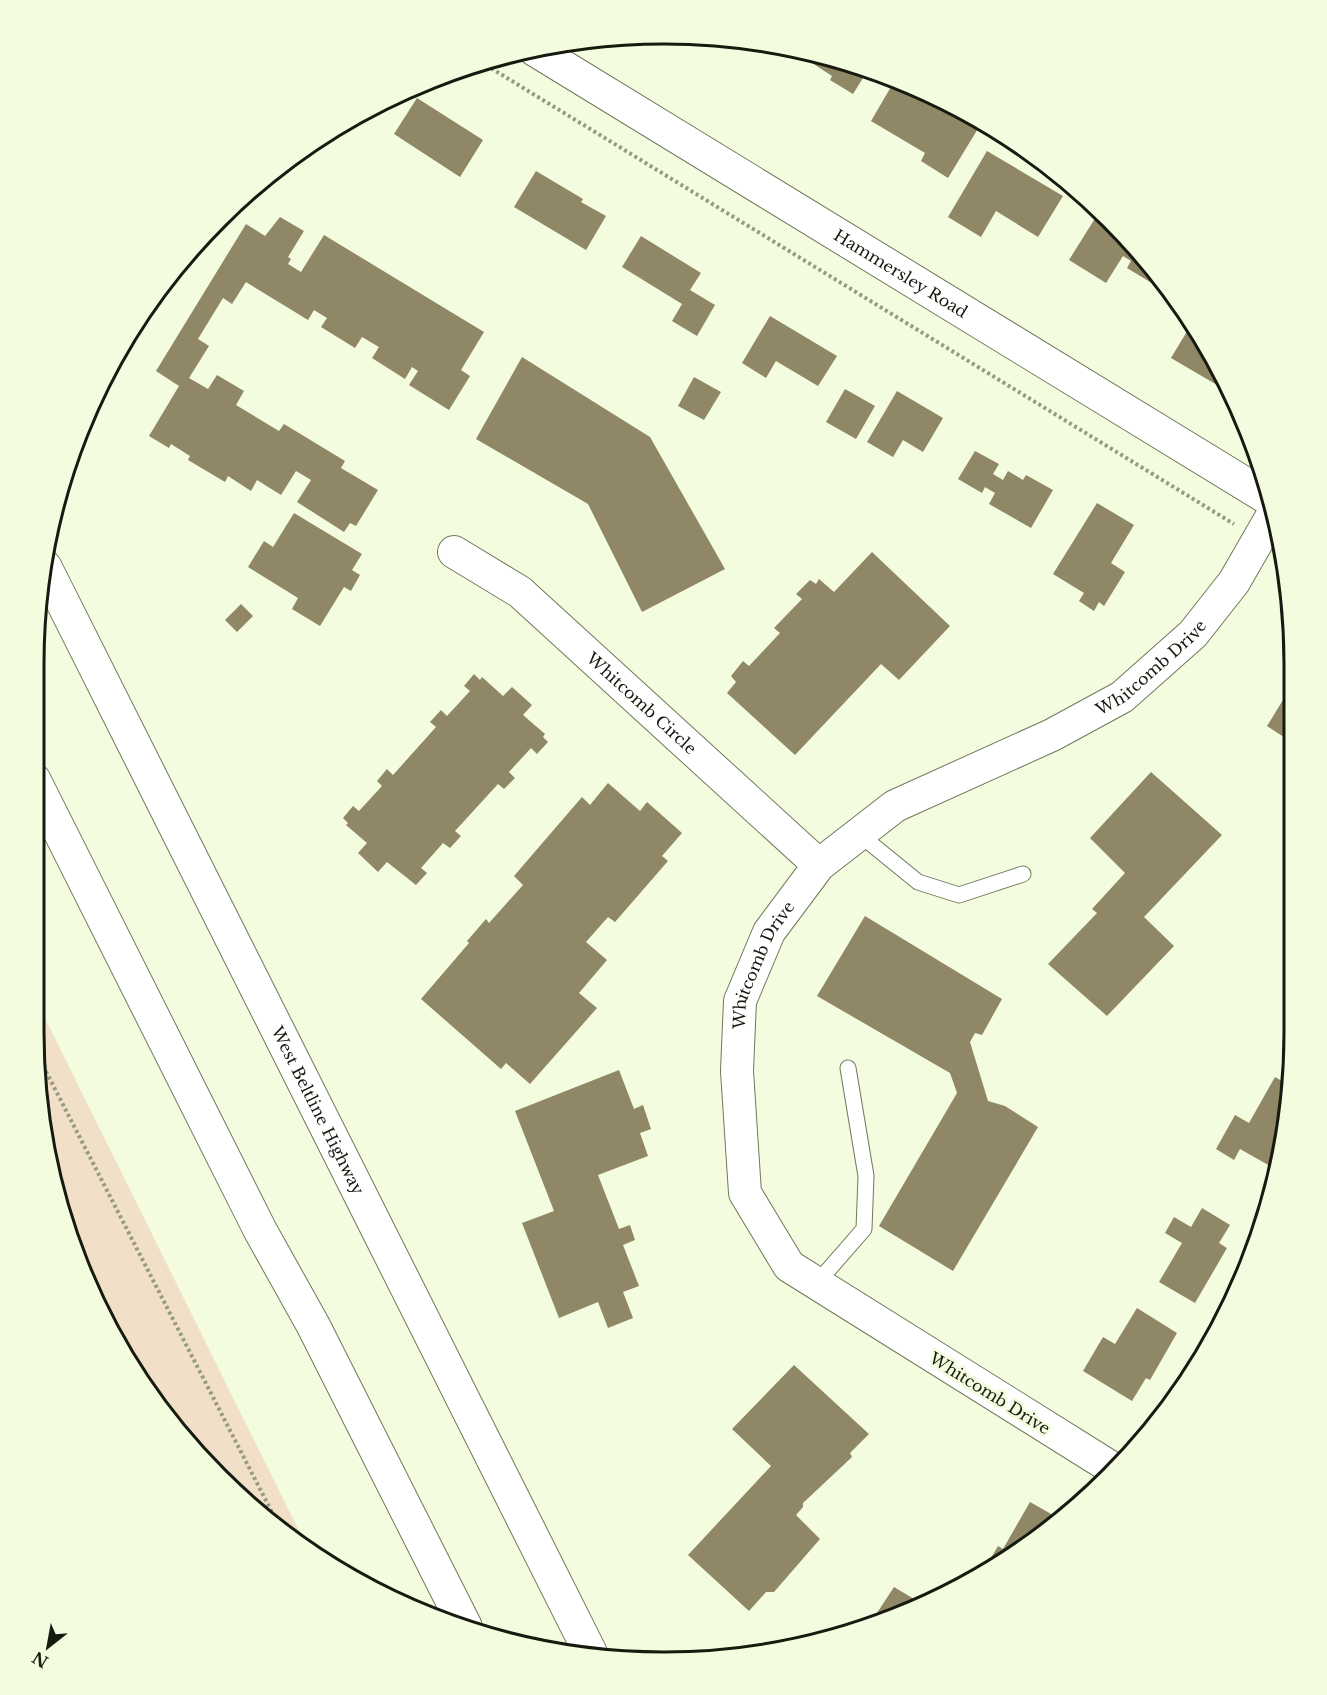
<svg xmlns="http://www.w3.org/2000/svg" width="1327" height="1695" viewBox="0 0 1327 1695" font-family="'Libre Baskerville',serif">
<style>
.green{fill:#f2dfc8}
.building{fill:#8f8766}
.lines{fill:none;stroke-linecap:round;stroke-linejoin:round}
.lane-casing{stroke:#70785d;stroke-width:17}
.street-casing{stroke:#70785d;stroke-width:34}
.secondary-casing{stroke:#70785d;stroke-width:35}
.highway-casing{stroke:#70785d;stroke-width:35}
.path{stroke:#949b85;stroke-width:4;stroke-dasharray:3 3;stroke-linecap:butt}
.lane{stroke:#fff;stroke-width:15}
.street{stroke:#fff;stroke-width:32}
.secondary{stroke:#fff;stroke-width:33}
.highway{stroke:#fff;stroke-width:33}
.labels{text-anchor:middle;stroke-width:6;stroke-linejoin:round;paint-order:stroke}
.street-label{font-size:16px;fill:#171a0f;stroke:#f3fcde}
.rim{fill:none;stroke:#171a0f;stroke-width:3}
</style>
<rect width="100%" height="100%" fill="#f3fcde"/>
<path class="green" d="M33 994 306 1545 218 1478 118 1347 55 1195 33 1032Z"/>
<path class="building" d="M815 52 868 70 853 94 830 80 832 76 809 61Z
M895 80 911 86 979 127 948 178 921 161 925 153 871 121Z
M417 98 483 140 460 177 394 134Z
M987 151 1063 196 1038 237 996 211 981 237 948 217Z
M536 171 583 199 581 202 606 216 586 250 514 207Z
M1099 212 1137 248 1159 278 1155 285 1127 268 1131 261 1123 256 1106 283 1069 260Z
M280 217 304 231 288 257 291 259 288 264 301 272 324 235 484 332 461 370 470 376 449 410 409 385 418 371 412 367 405 379 372 358 379 347 362 337 355 348 321 327 327 318 314 310 308 320 246 282 232 304 223 298 198 339 209 346 189 378 208 389 217 375 244 391 236 405 279 431 284 424 345 461 341 468 378 490 356 526 350 523 344 532 297 502 311 480 296 471 281 495 257 480 251 491 228 476 225 482 188 460 190 456 171 444 169 448 149 436 179 386 156 371 246 224 265 236Z
M641 236 701 273 690 290 715 305 697 336 672 321 682 304 622 267Z
M770 316 837 356 818 386 776 361 766 378 742 363Z
M1192 323 1209 348 1229 392 1171 358Z
M522 357 650 437 725 569 642 612 588 504 476 439Z
M694 377 721 392 704 420 678 406Z
M845 389 875 406 856 439 826 422Z
M897 391 943 418 923 452 903 440 893 457 867 442Z
M975 451 999 464 993 474 1003 480 1008 471 1023 480 1026 475 1053 490 1031 528 989 504 995 493 985 487 982 493 958 479Z
M1097 503 1134 525 1111 563 1125 572 1104 606 1099 602 1094 611 1079 601 1084 593 1053 574Z
M294 513 362 554 352 570 360 575 351 591 344 587 320 626 292 609 298 598 248 567 264 541 273 547Z
M872 552 950 626 899 680 881 664 795 755 727 693 736 682 731 676 743 661 749 666 780 633 774 628 802 599 796 594 810 580 816 584 819 579 834 592Z
M241 604 253 616 237 632 225 620Z
M474 674 480 680 482 677 503 696 512 687 532 705 523 715 545 734 543 737 548 742 537 754 531 748 509 772 515 778 504 789 498 784 455 831 461 836 450 848 443 843 421 868 427 873 416 885 387 862 378 872 358 853 367 843 346 825 348 823 343 818 353 806 359 811 382 786 377 781 387 769 393 775 436 727 430 722 441 710 447 716 470 691 464 686Z
M1283 700 1293 706V743L1267 726Z
M1151 772 1222 835 1144 917 1174 946 1107 1016 1048 964 1097 913 1092 909 1125 873 1090 838Z
M608 783 640 811 647 802 682 833 662 856 668 861 615 922 608 917 586 942 607 960 579 993 597 1008 530 1084 506 1063 501 1069 421 999 469 943 467 941 486 919 489 923 523 885 514 876 582 797 590 805Z
M865 916 1002 999 982 1035 975 1033 970 1042 988 1101 1005 1106 1038 1127 953 1271 879 1226 957 1093 950 1073 817 996Z
M619 1070 634 1109 643 1105 651 1129 640 1133 648 1156 598 1175 619 1229 630 1225 635 1240 623 1245 639 1286 623 1292 633 1318 608 1328 598 1302 559 1318 522 1223 554 1211 515 1111Z
M1275 1077 1289 1085 1282 1149 1280 1148 1270 1166 1240 1149 1234 1160 1216 1149 1235 1115 1249 1123Z
M1202 1208 1230 1225 1219 1243 1227 1248 1195 1303 1159 1282 1182 1243 1165 1233 1174 1217 1191 1227Z
M1137 1308 1177 1333 1150 1380 1146 1378 1132 1401 1083 1371 1103 1337 1115 1344Z
M794 1365 869 1434 850 1453 852 1457 803 1503V1507L796 1515 820 1539 774 1592H766L749 1611 688 1555 771 1466 732 1429Z
M1030 1502 1060 1519 982 1573 998 1546 1003 1549Z
M894 1587 919 1602 880 1619 875 1616Z"/>
<g class="lines">
<defs>
<path id="lane" d="M859 834 918 882 959 895 1023 874
M816 1284 864 1229 866 1176 848 1068"/>
<g id="street">
<path id="s1" d="M454 552 520 592 819 865"/>
<path id="s2" d="M1112 1468 789 1266 745 1193 737 1071 740 1001 769 932 819 865 895 806 1052 735 1122 697 1193 634 1234 582 1272 516"/>
</g>
<g id="secondary">
<path id="s3" d="M534 49 1268 498"/>
</g>
<g id="highway">
<path id="s4" d="M45 567 590 1652"/>
<path d="M34 780 260 1230 313 1325 465 1626"/>
</g>
</defs>
<use href="#lane" class="lane-casing"/>
<use href="#street" class="street-casing"/>
<use href="#secondary" class="secondary-casing"/>
<use href="#highway" class="highway-casing"/>
<path class="path" d="M481 62 1234 524
M35 1050 278 1524"/>
<use href="#lane" class="lane"/>
<use href="#street" class="street"/>
<use href="#secondary" class="secondary"/>
<use href="#highway" class="highway"/>
</g>
<g class="labels">
<g class="street-label">
<text dy="6" stroke="none"><textPath href="#s3" startOffset="430">Hammersley Road</textPath></text>
<text dy="6" stroke="none"><textPath href="#s2" startOffset="1206">Whitcomb Drive</textPath></text>
<text dy="6" stroke="none"><textPath href="#s1" startOffset="242">Whitcomb Circle</textPath></text>
<text dy="6" stroke="none"><textPath href="#s2" startOffset="700">Whitcomb Drive</textPath></text>
<text dy="6" stroke="none"><textPath href="#s4" startOffset="608">West Beltline Highway</textPath></text>
<text transform="translate(990 1393) rotate(32)" y="6">Whitcomb Drive</text>
</g>
</g>
<path d="M0 0H1327V1695H0ZM664 44H664A620 620 0 0 1 1284 664V1032A620 620 0 0 1 664 1652H664A620 620 0 0 1 44 1032V664A620 620 0 0 1 664 44Z" fill="#f3fcde" fill-rule="evenodd"/>
<path class="rim" d="M664 44H664A620 620 0 0 1 1284 664V1032A620 620 0 0 1 664 1652H664A620 620 0 0 1 44 1032V664A620 620 0 0 1 664 44Z"/>
<g transform="translate(48 1647) rotate(211)" stroke="#f3fcde" stroke-width="4.5" paint-order="stroke">
<path d="M0-4.5L10 22L0 15L-10 22Z" fill="#171a0f"/>
<text y="-9" font-size="16" font-weight="bold" text-anchor="middle" fill="#171a0f">N</text>
</g>
</svg>
